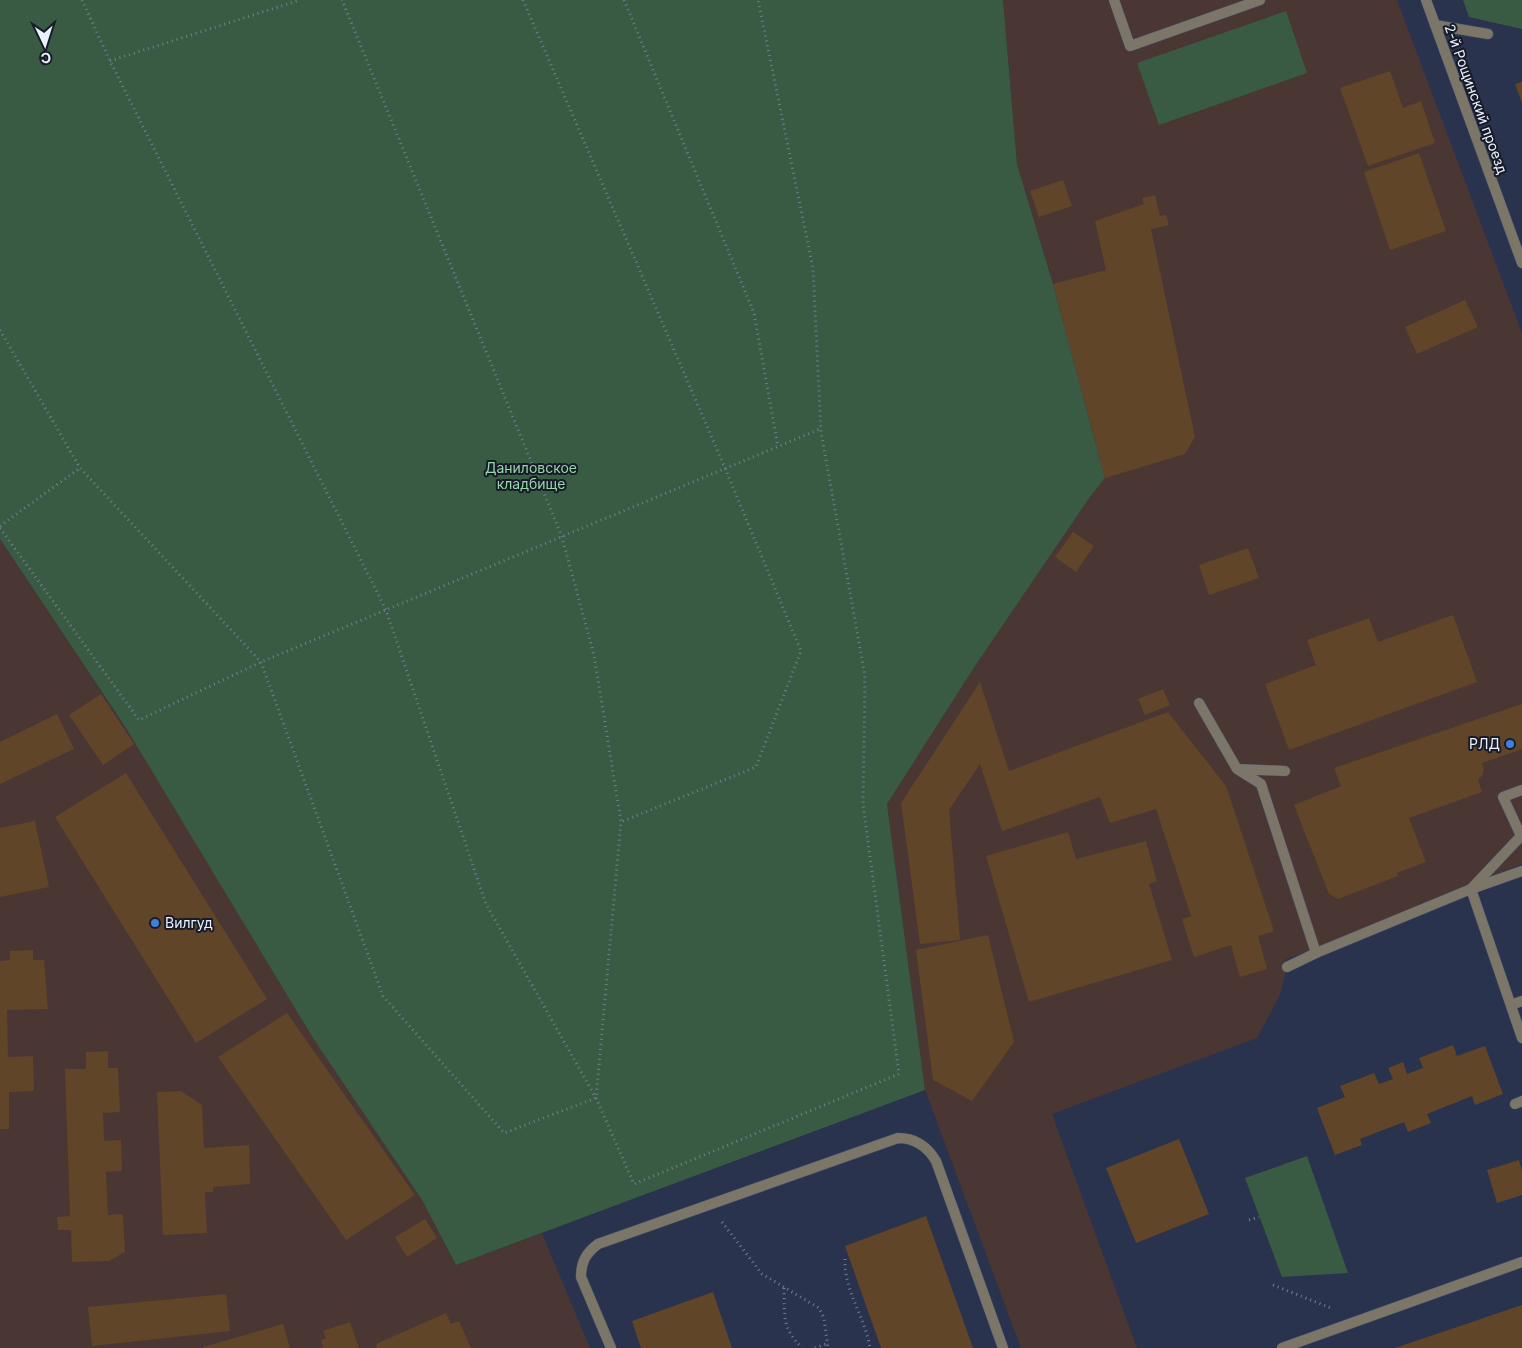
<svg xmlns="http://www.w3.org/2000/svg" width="1522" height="1348" viewBox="0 0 1522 1348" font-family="Inter,sans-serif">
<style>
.industrial{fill:#4a3633}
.green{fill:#395b43}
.building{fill:#614528}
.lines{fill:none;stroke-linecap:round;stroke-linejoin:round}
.lane-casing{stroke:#485169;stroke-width:11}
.street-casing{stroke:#485169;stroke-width:11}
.path{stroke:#747d92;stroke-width:3;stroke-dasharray:1 4;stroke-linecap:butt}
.lane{stroke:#7b7668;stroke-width:10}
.street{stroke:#7b7668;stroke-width:10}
.shop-dot{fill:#3f7fe0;stroke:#171b27;stroke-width:2}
.labels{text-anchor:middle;stroke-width:4;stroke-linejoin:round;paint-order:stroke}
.street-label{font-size:14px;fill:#ebf1fe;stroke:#171b27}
.park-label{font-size:14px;fill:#99d6ab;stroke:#171b27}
.poi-label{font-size:14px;fill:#ebf1fe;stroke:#171b27;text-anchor:end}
</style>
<rect width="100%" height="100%" fill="#29334d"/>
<path class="industrial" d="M1003 0H1397L1522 333V864L1285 960 1287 967 1280 995 1257 1038 1052 1114 1137 1348H1021L925 1090 887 804 975 666 1090 497 1105 478 1053 284 1017 164Z
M0 539 126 728 422 1200 456 1265 542 1233 590 1348H0Z"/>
<path class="green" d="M0 0H1003L1017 164 1053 284 1105 478 1090 497 975 666 887 804 925 1090 456 1265 422 1200 313 1038 126 728 0 539Z
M1463 0H1522V29L1469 17Z
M1286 11 1307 73 1159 125 1137 63Z
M1307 1156 1348 1273 1282 1277 1245 1178Z"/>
<path class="building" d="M1390 71 1403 108 1421 101 1435 143 1368 166 1340 88Z
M1522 82V103L1515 84Z
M1419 153 1446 231 1390 250 1364 172Z
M1063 180 1072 206 1039 217 1030 191Z
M1155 195 1160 216 1166 215 1169 225 1151 229 1195 437 1185 454 1105 478 1053 284 1106 270 1095 221 1144 204 1142 198Z
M1465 300 1478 327 1417 354 1405 327Z
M1073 532 1094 546 1076 572 1055 557Z
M1248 548 1259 578 1209 595 1199 565Z
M1453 615 1477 682 1289 750 1265 684 1316 665 1307 640 1369 618 1378 642Z
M980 682 1009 771 1168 712 1226 786 1274 931 1258 936 1267 969 1240 977 1231 945 1194 957 1182 919 1191 916 1156 809 1110 823 1100 797 1002 831 980 764 949 810 960 940 920 944 901 803Z
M1163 689 1170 705 1145 715 1138 699Z
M101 694 134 744 103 765 69 715Z
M1522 704V749L1482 763 1484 769 1482 776 1478 779 1482 792 1409 818 1426 862 1397 873 1398 876 1338 899 1329 894 1294 805 1341 786 1334 768Z
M57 714 74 749 0 784V742Z
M126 773 267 999 196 1043 55 817Z
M35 821 49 887 0 897V828Z
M1068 832 1076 859 1146 841 1157 881 1149 884 1172 960 1029 1002 986 856Z
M988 935 1014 1042 972 1101 933 1080 916 950Z
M33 950V960H44L48 1009 7 1010 8 1057 33 1056 34 1091 9 1092V1129H0V961L10 960V951Z
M287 1013 415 1195 346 1240 218 1057Z
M1453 1045 1457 1056 1485 1046 1503 1094 1475 1105 1472 1096 1427 1114 1431 1123 1408 1132 1404 1122 1360 1139 1362 1145 1335 1155 1317 1108 1345 1097 1340 1086 1374 1073 1379 1084 1393 1079 1388 1068 1403 1062 1407 1074 1423 1068 1419 1058Z
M108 1051V1068H118L120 1112 103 1113 104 1141 121 1140 122 1171 106 1172 108 1215 123 1214 125 1252 109 1261 72 1262 71 1230H58L57 1217 70 1216 65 1069H86V1052Z
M181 1091 202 1105 204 1148 249 1145 250 1184 213 1187V1192H205L207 1233 163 1235 157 1092Z
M1179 1139 1209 1214 1136 1243 1106 1168Z
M1519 1160 1522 1171V1195L1497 1203 1487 1170Z
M926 1216 973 1348H881L845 1246Z
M425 1219 437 1238 407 1257 395 1237Z
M713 1292 732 1348H641L632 1321Z
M226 1294 230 1331 92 1346 88 1307Z
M1522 1305V1348H1395Z
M446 1313 451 1324 459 1321 471 1348H377L376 1344Z
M350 1322 359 1348H323L321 1340 326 1338 323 1331Z
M283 1324 290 1348H203V1347Z"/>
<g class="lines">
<defs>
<path id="lane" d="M1114 0 1130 46 1260 0
M1435 25 1488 34
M1199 703 1237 769 1261 784 1316 953 1287 967
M1238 769 1285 771
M1471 889 1521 836 1503 797 1522 790
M1511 1005 1522 1001
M1515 1104 1522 1101
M611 1348 581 1277C581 1262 586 1253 598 1244L898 1138C915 1138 927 1146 936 1161L1003 1348"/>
<path id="street" d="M1426 0 1522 263
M1471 889 1522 1038
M1316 953 1471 889 1522 871
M1282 1348 1522 1262"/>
</defs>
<use href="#lane" class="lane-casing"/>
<use href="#street" class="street-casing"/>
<path class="path" d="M82 0 110 61 386 610 486 904 596 1098 634 1184 899 1074 863 804 865 676 821 432 813 268 758 0
M523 0 725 468 801 651 756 767 621 822
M624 0 754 313 778 447
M110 61 300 0
M0 330 80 468 261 662 383 996 504 1133 596 1098 621 822 594 655 562 537 342 0
M0 526 80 468
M0 528 139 720 261 662 820 429
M1249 1220 1259 1217
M722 1222 762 1274 819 1308 824 1318 828 1348
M845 1259C844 1292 865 1316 870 1348
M1273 1285 1331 1308
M784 1288C785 1317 781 1326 802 1348
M815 1348 826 1344"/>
<use href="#lane" class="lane"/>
<use href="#street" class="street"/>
</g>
<g class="shop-dot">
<circle cx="1510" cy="744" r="5"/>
<circle cx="155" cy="923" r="5"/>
</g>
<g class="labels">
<g class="street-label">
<text transform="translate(1476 99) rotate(70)" y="5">2-й Рощинский проезд</text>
</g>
<g class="park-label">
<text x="531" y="473">Даниловское<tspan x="531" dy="16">кладбище</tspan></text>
</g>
<g class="poi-label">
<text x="1500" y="749">РЛД</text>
<text x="165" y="928" text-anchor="start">Вилгуд</text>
</g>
</g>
<g transform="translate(45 45) rotate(176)" stroke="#171b27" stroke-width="4" paint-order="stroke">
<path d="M0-4L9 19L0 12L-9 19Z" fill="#ebf1fe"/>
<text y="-8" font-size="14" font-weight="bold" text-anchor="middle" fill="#ebf1fe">С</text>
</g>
</svg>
